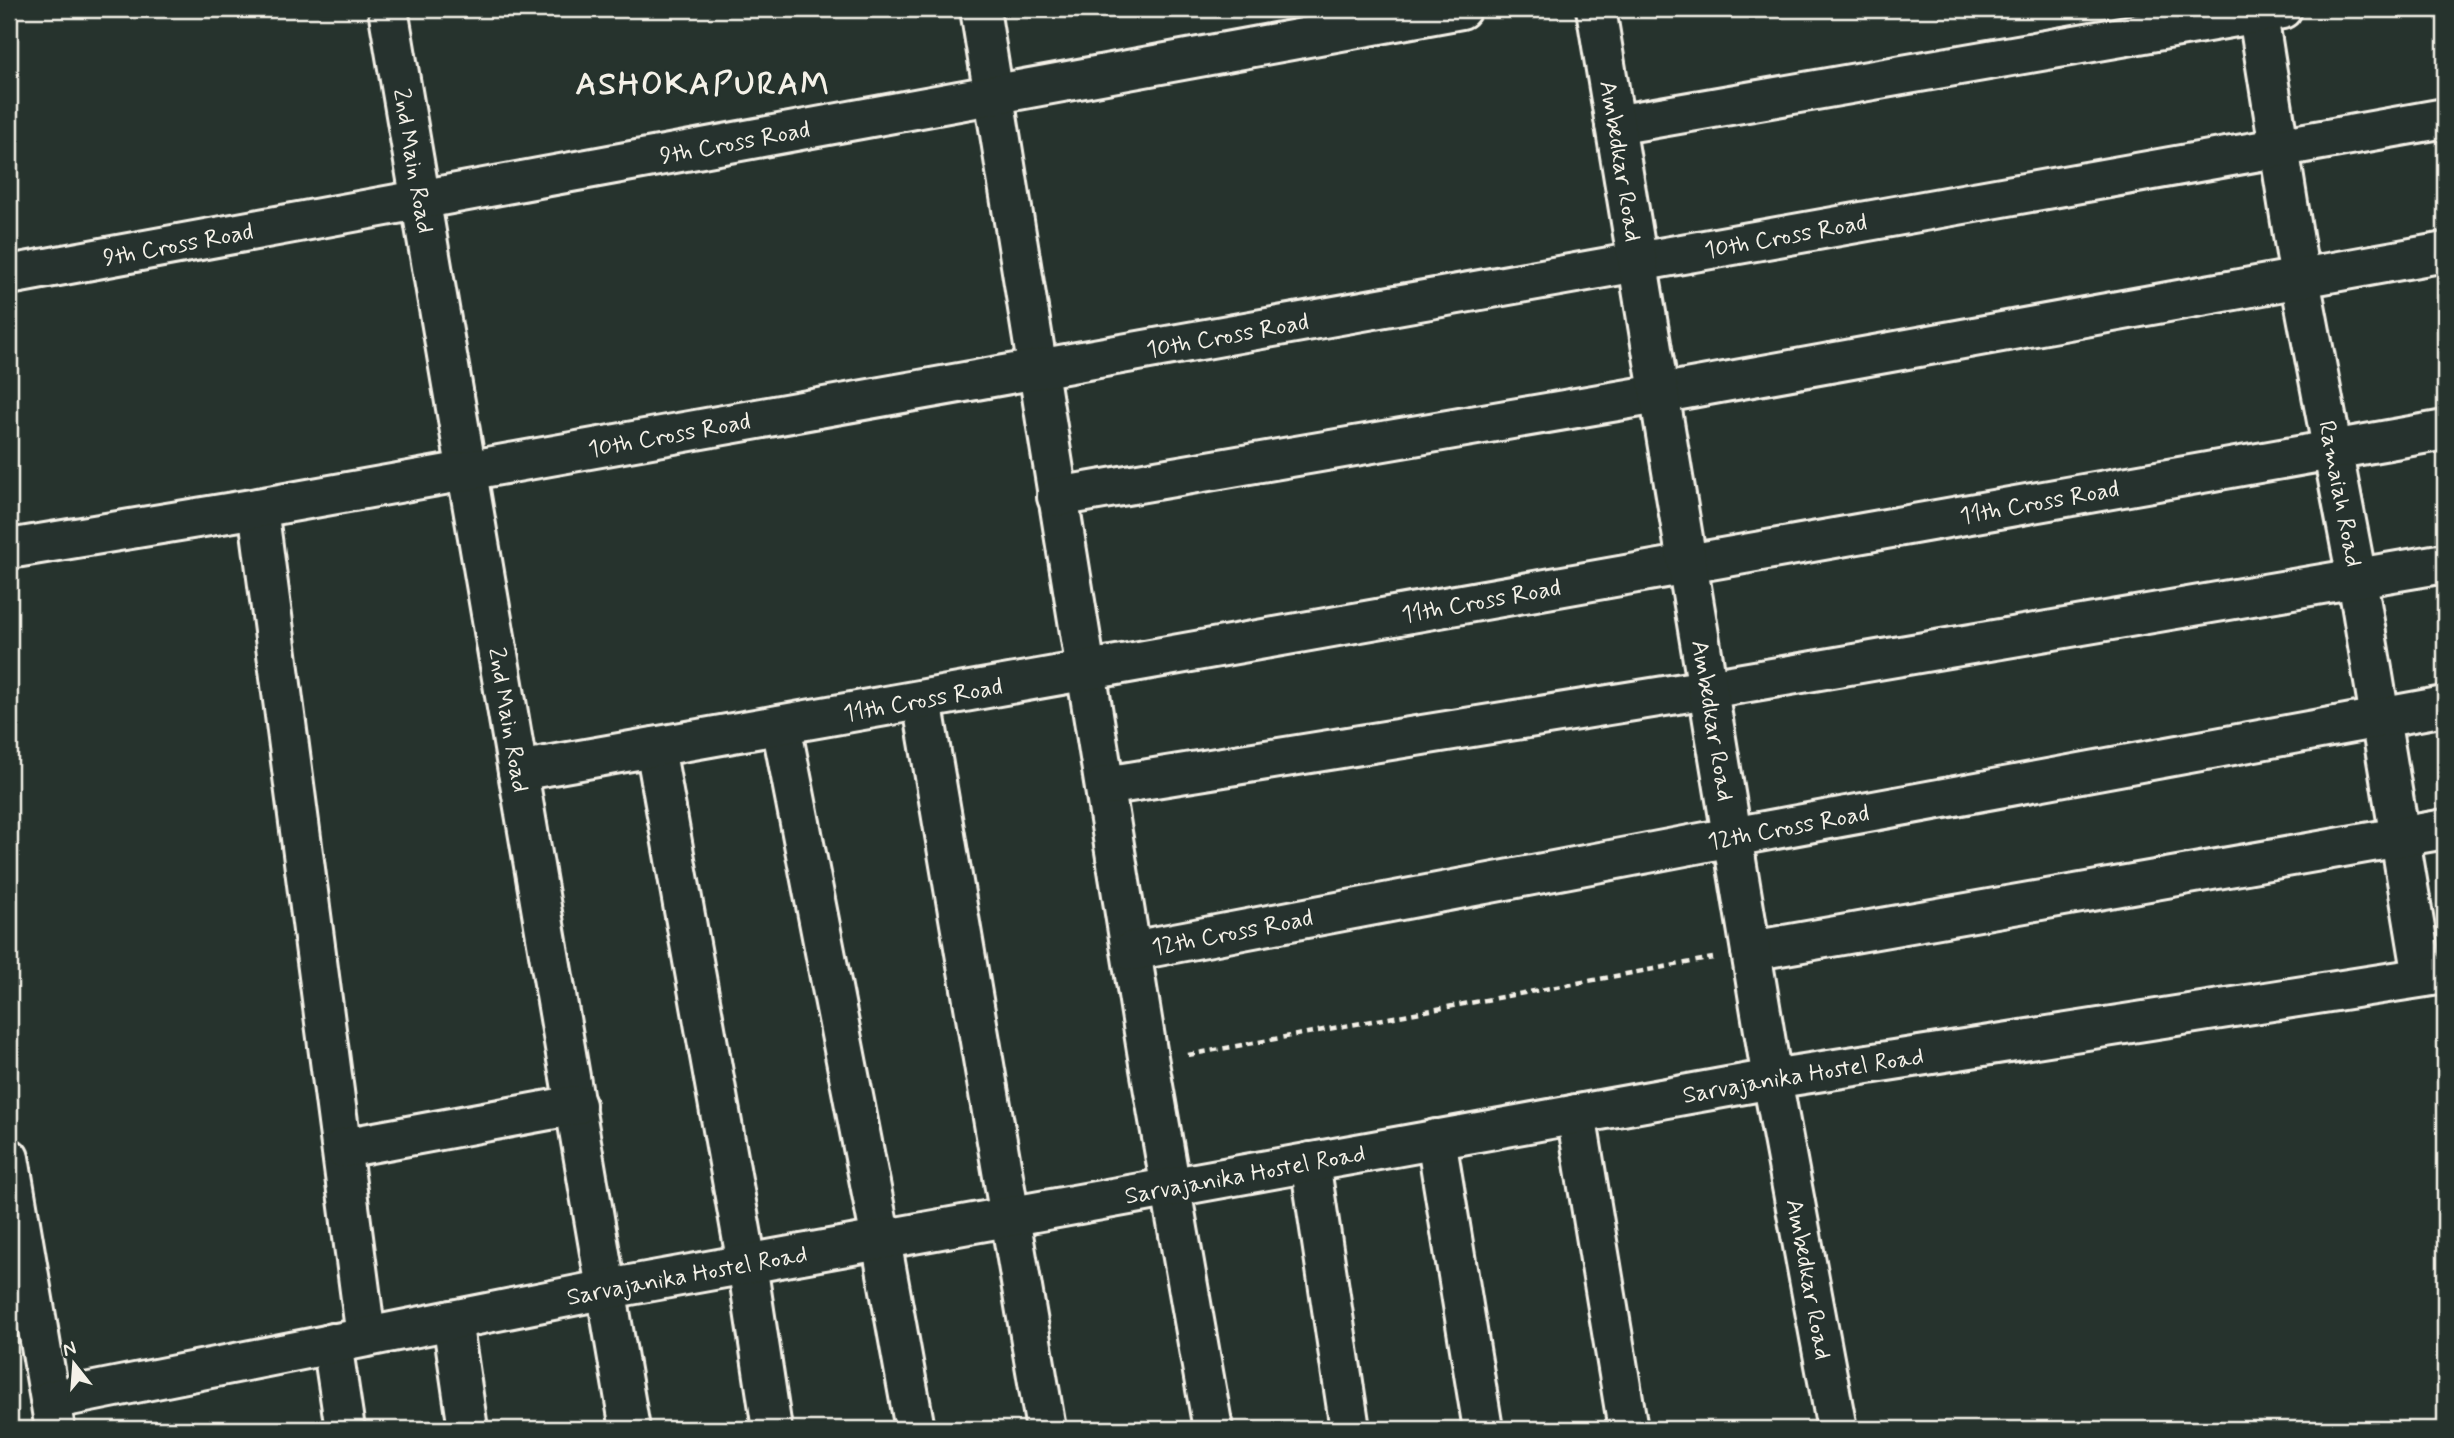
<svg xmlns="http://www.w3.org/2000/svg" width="2454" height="1438" viewBox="0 0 2454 1438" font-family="Mynerve,sans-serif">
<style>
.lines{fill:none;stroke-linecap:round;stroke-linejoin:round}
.minor-casing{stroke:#f4f1e8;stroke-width:44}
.tertiary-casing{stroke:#f4f1e8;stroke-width:44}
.path{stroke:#f4f1e8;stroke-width:4.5;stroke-dasharray:7 5;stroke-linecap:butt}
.minor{stroke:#26332d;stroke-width:38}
.tertiary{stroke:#26332d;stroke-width:38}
.labels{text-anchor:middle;stroke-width:5;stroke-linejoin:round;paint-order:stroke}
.street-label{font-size:24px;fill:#f4f1e8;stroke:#26332d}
.district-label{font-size:32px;font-weight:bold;letter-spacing:2px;fill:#f4f1e8;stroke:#26332d}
</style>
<rect width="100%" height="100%" fill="#26332d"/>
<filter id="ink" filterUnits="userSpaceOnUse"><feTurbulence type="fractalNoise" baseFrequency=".0143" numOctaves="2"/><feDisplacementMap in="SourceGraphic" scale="14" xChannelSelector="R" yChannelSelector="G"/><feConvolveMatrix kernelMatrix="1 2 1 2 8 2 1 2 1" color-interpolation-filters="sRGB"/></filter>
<g filter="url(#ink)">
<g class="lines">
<defs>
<g id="minor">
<path id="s1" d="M388 9 630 1429"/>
<path d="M980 9 1149 1063 1213 1429"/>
<path id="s2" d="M2257 9 2300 279 2357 579 2423 977"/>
<path d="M1615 125 2282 9"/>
<path id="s3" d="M9 275 1461 9"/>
<path d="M1057 497 1658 394 2445 252"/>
<path d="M258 508 366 1337"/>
<path id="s4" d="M9 549 258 508 2445 118"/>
<path d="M922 700 1046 1429"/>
<path d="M781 725 881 1240 915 1429"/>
<path d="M655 747 747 1264 772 1429"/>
<path id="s5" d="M518 771 2445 430"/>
<path d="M1105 786 1708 689 2445 563"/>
<path id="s6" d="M1132 951 1732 837 2445 706"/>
<path d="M1751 951 2445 829"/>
<path d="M1576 1114 1628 1429"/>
<path d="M1436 1139 1483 1429"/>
<path d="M343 1148 576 1105"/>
<path d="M9 1158 55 1429"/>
<path d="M1310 1162 1350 1429"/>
<path d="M452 1320 468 1429"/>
<path d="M332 1343 345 1429"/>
<path id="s7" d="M50 1400 608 1289 1772 1079 2445 974"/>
</g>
<g id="tertiary">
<path id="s8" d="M1596 9 1772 1079 1837 1429"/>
</g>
</defs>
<use href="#minor" class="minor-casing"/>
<use href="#tertiary" class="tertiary-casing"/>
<path class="path" d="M1188 1055 1713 958"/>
<use href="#minor" class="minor"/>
<use href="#tertiary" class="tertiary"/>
</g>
</g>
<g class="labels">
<g class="street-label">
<text dy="8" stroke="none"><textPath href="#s3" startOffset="738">9th Cross Road</textPath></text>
<text dy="8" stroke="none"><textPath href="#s1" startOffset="154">2nd Main Road</textPath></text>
<text dy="8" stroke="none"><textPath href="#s8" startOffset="154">Ambedkar Road</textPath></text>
<text dy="8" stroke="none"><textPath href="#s4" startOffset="1804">10th Cross Road</textPath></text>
<text dy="8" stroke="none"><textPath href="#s3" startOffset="172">9th Cross Road</textPath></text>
<text dy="8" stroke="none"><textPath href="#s4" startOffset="1237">10th Cross Road</textPath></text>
<text dy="8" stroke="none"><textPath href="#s4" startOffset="670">10th Cross Road</textPath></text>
<text dy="8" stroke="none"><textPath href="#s2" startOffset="492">Ramaiah Road</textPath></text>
<text dy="8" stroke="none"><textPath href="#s5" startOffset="1545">11th Cross Road</textPath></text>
<text dy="8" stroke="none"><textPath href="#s5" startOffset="978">11th Cross Road</textPath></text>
<text dy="8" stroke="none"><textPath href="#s5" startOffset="411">11th Cross Road</textPath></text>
<text dy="8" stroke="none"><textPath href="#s1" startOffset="721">2nd Main Road</textPath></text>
<text dy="8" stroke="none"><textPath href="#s8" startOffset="721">Ambedkar Road</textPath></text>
<text dy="8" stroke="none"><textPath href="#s6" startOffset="668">12th Cross Road</textPath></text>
<text dy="8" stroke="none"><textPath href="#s6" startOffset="102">12th Cross Road</textPath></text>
<text dy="8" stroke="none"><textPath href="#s7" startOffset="1783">Sarvajanika Hostel Road</textPath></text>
<text dy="8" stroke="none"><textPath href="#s7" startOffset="1216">Sarvajanika Hostel Road</textPath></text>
<text dy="8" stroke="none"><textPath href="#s7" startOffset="649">Sarvajanika Hostel Road</textPath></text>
<text dy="8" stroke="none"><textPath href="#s8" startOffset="1288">Ambedkar Road</textPath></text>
</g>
<g class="district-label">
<text x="703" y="94">ASHOKAPURAM</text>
</g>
</g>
<rect width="2454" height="1438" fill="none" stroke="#26332d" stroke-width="35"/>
<rect x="18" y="18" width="2419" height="1403" fill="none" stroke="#f4f1e8" stroke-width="2.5" filter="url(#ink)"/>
<g transform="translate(74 1364) rotate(343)" stroke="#26332d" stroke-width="5" paint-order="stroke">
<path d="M0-5L12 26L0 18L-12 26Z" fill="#f4f1e8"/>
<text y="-10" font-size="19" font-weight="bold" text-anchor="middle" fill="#f4f1e8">N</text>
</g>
</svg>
